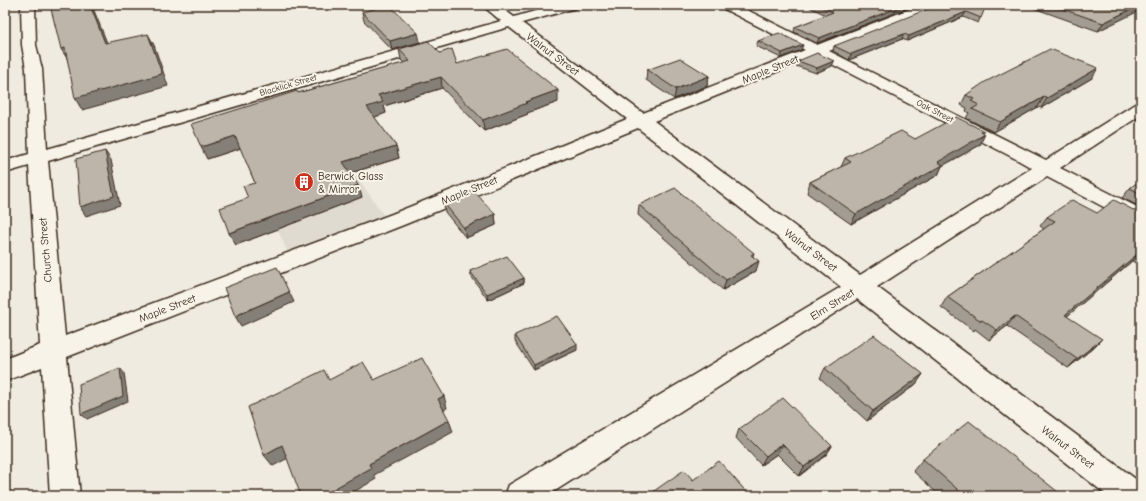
<svg xmlns="http://www.w3.org/2000/svg" width="1146" height="501" viewBox="0 0 1146 501" font-family="'Comic Neue',sans-serif">
<style>
.built{fill:#e0dbd0}
.lines{fill:none;stroke-linecap:round;stroke-linejoin:round}
.minor-casing{stroke:#3b2a1e;stroke-width:3}
.minor{fill:#f7f3e8;fill-rule:evenodd}
.wall{fill:#a39c92;stroke:#3b2a1e}
.shaded-wall{fill:#847f77;stroke:#3b2a1e}
.building{fill:#bdb5aa;stroke:#3b2a1e}
.labels{text-anchor:middle;stroke-width:4;stroke-linejoin:round;paint-order:stroke}
.far-street-label{font-size:9px;fill:#3b2a1e;stroke:#f7f3e8}
.street-label{font-size:11px;fill:#3b2a1e;stroke:#f7f3e8}
.poi-label{font-size:11px;fill:#3b2a1e;stroke:#f7f3e8;text-anchor:start}
</style>
<rect width="100%" height="100%" fill="#efebe0"/>
<filter id="ink" filterUnits="userSpaceOnUse"><feTurbulence type="fractalNoise" baseFrequency=".025" numOctaves="2"/><feDisplacementMap in="SourceGraphic" scale="8" xChannelSelector="R" yChannelSelector="G"/><feConvolveMatrix kernelMatrix="1 2 1 2 8 2 1 2 1" color-interpolation-filters="sRGB"/></filter>
<g filter="url(#ink)">
<path class="built" d="M298 92 385 217 289 255 241 150 229 128Z"/>
<g class="lines">
<defs>
<path id="minor" d="M21 5H35L36 45 42 69 47 149 501 21 482 5H498L514 17 556 5H578L576 8 522 23 643 113 805 50 722 8 720 5H737L817 45 920 5H939L937 8 829 51 1046 160 1135 104 1141 103V115L1060 168 1141 209V225L1134 223 1047 177 877 287 1141 483V496H1108L857 299 547 496H505L509 485 841 287 638 128 406 224 67 357 80 496H50L42 367 5 381V359L40 345 29 166 5 173V161L29 154 26 69 22 45ZM509 27 627 119 392 214 65 336 48 161ZM816 56 1016 159 1032 168 860 275 654 121Z"/>
</defs>
<use href="#minor" class="minor-casing"/>
<use href="#minor" class="minor"/>
</g>
<path class="wall" d="M805 5H916L817 43 794 32 795 27 826 15Z
M986 5 978 23 963 17 907 41 902 39 849 60 833 51 834 46Z
M1025 5H1141L1098 31Z
M362 12 420 42 392 50 364 21Z
M758 41 801 50 781 58 756 46Z
M399 49 440 53 457 64 558 102 527 113 528 114 484 131 442 88 384 106 386 113 374 117 396 146 399 158 351 173 362 197 236 245 229 233 248 198 255 183 241 148 207 159 298 93 404 63 401 60Z
M798 61H834L832 66 816 73 796 66Z
M647 70 709 76 707 86 674 99 646 80Z
M1092 78 1041 108 1038 107 994 132 966 118 969 113 966 111 967 108 961 105 966 95Z
M984 131 982 133 980 145 942 166 938 175 851 224 807 193 810 182 841 167 845 158 915 139Z
M1141 180V207L1122 198 1130 188Z
M443 202 495 214 496 225 466 238 445 212Z
M639 205 754 253 753 256 756 271 723 290 638 215Z
M1097 213 1141 214V266L1132 261 1067 316 1093 348 1068 368 1007 326 989 340 975 329 974 331 941 307 947 297 1044 229 1040 226 1047 217Z
M470 271 524 278V283L488 300 471 276Z
M515 335 577 350 534 370 515 341Z
M825 368 923 374 916 384 867 421 820 378Z
M739 429 832 446 826 455 799 476 777 454 761 465 736 438Z
M923 459 1063 496H940L913 471Z
M693 480 750 496H653L654 491Z"/>
<path class="shaded-wall" d="M90 5H94L95 8H93L112 55 105 43Z
M905 5H916L817 43 819 38Z
M1140 5H1141V10L1098 31 1103 23Z
M966 12 963 17 907 41 909 36Z
M418 33 420 42 392 50 390 41Z
M148 34 154 45 168 86 82 110 75 98Z
M904 34 902 39 849 60 851 54Z
M803 45 801 50 781 58 782 53Z
M65 48 68 60 61 49Z
M834 61 832 66 816 73 817 68Z
M1098 68 1092 78 1041 108 1047 98Z
M709 76 707 86 674 99 676 89Z
M441 77 442 88 384 106 386 113 370 119 367 107 378 95Z
M558 90V102L527 113 528 114 484 131 483 120 525 102Z
M1044 97 1038 107 994 132 1000 122Z
M984 131 980 138 985 134 980 145 942 166 938 175 851 224 856 214Z
M235 136 241 148 207 159 201 147Z
M396 146 399 158 347 174 343 162Z
M105 151 111 160 120 205 86 216 80 207Z
M358 185 362 197 236 245 229 233Z
M495 214 496 225 466 238 464 228Z
M1141 251 1132 261 1057 325 1065 315Z
M759 261 756 271 723 290 726 280Z
M524 278V283L488 300 487 294Z
M289 292 294 302 241 326 235 316Z
M1015 316 1007 326 989 340 997 330Z
M1102 339 1093 348 1068 368 1077 359Z
M577 344V350L534 370V365Z
M120 368 124 373 128 401 87 419 81 414Z
M923 374 916 384 867 421 873 411Z
M444 396 447 408 441 411 438 399Z
M449 420 453 432 374 475 376 479 347 496H321L369 464Z
M782 444 777 454 761 465 766 456Z
M282 445 290 457 273 466 264 455Z
M832 446 826 455 799 476 804 467Z"/>
<path class="building" d="M50 5H90L105 43 148 34 162 74 75 98 65 48 61 49Z
M389 5 418 33 390 41 362 12Z
M817 5H905L819 38 795 27 833 12Z
M938 5H986L981 18 966 12 909 36 904 34 851 54 834 46Z
M1051 5H1140L1103 23Z
M779 33 803 45 782 53 758 41Z
M428 41 440 53 452 49 457 64 507 49 558 90 525 102 527 103 483 120 441 77 378 95 383 102 367 107 396 146 343 162 358 185 229 233 220 208 248 198 243 186 255 183 235 136 201 147 191 124 297 91 298 93 410 61 399 49Z
M1050 49 1098 68 1047 98 1044 97 1000 122 972 109 979 105 971 101 974 99 966 95 985 82Z
M817 53 834 61 817 68 798 61Z
M680 58 709 76 676 89 647 70Z
M956 117 984 131 981 132 985 134 938 162 943 165 856 214 810 182 851 162 845 158 901 131 915 139Z
M105 151 114 196 80 207 76 159Z
M1141 180V194L1130 188Z
M675 188 754 253 751 255 759 261 726 280 639 205Z
M473 190 495 214 464 228 443 202Z
M1072 200 1097 213 1114 200 1141 214V251L1065 315 1102 339 1077 359 1015 316 997 330 982 320 981 321 947 297 1055 221 1047 217Z
M507 256 524 278 487 294 470 271Z
M277 267 289 292 235 316 224 288Z
M557 316 577 344 534 365 515 335Z
M874 335 923 374 873 411 825 368Z
M422 358 444 396 438 399 449 420 369 464 371 468 321 496H301L282 445 264 455 248 407 324 370 329 380 363 362 374 380Z
M120 368 123 396 81 414 79 384Z
M783 398 832 446 804 467 782 444 766 456 739 429Z
M969 421 1063 496H965L923 459Z
M719 461 750 496H658L654 491 684 470 693 480Z
M174 492 175 496H167Z"/>
</g>
<defs>
<symbol id="building-disc" viewBox="-11 -11 22 22"><circle r="9.5" fill="#c8321e" stroke="#f7f3e8"/><path d="M-4-6H4V6H1V3H-1V6H-4ZM-2.5-4.3h1.7v1.8h-1.7ZM.8-4.3h1.7v1.8H.8ZM-2.5-1h1.7V.8h-1.7ZM.8-1h1.7V.8H.8Z" fill="#fff"/></symbol>
</defs>
<g fill-rule="evenodd">
<use href="#building-disc" x="293" y="171" width="22" height="22"/>
</g>
<g class="labels">
<g class="far-street-label">
<text transform="translate(288 85) rotate(-16)" y="3">Blacklick Street</text>
<text transform="translate(935 111) rotate(27)" y="3">Oak Street</text>
</g>
<g class="street-label">
<text transform="translate(553 54) rotate(37)" y="4">Walnut Street</text>
<text transform="translate(770 69) rotate(-22)" y="4">Maple Street</text>
<text transform="translate(469 190) rotate(-22)" y="4">Maple Street</text>
<text transform="translate(45 250) rotate(-95)" y="4">Church Street</text>
<text transform="translate(811 250) rotate(37)" y="4">Walnut Street</text>
<text transform="translate(832 304) rotate(-32)" y="4">Elm Street</text>
<text transform="translate(167 308) rotate(-21)" y="4">Maple Street</text>
<text transform="translate(1068 447) rotate(37)" y="4">Walnut Street</text>
</g>
<g class="poi-label">
<text x="318" y="180">Berwick Glass<tspan x="318" dy="13">&amp; Mirror</tspan></text>
</g>
</g>
<rect width="1146" height="501" fill="none" stroke="#f7f3e8" stroke-width="20"/>
<rect x="10" y="10" width="1126" height="481" fill="none" stroke="#3b2a1e" stroke-width="1.5" filter="url(#ink)"/>
</svg>
